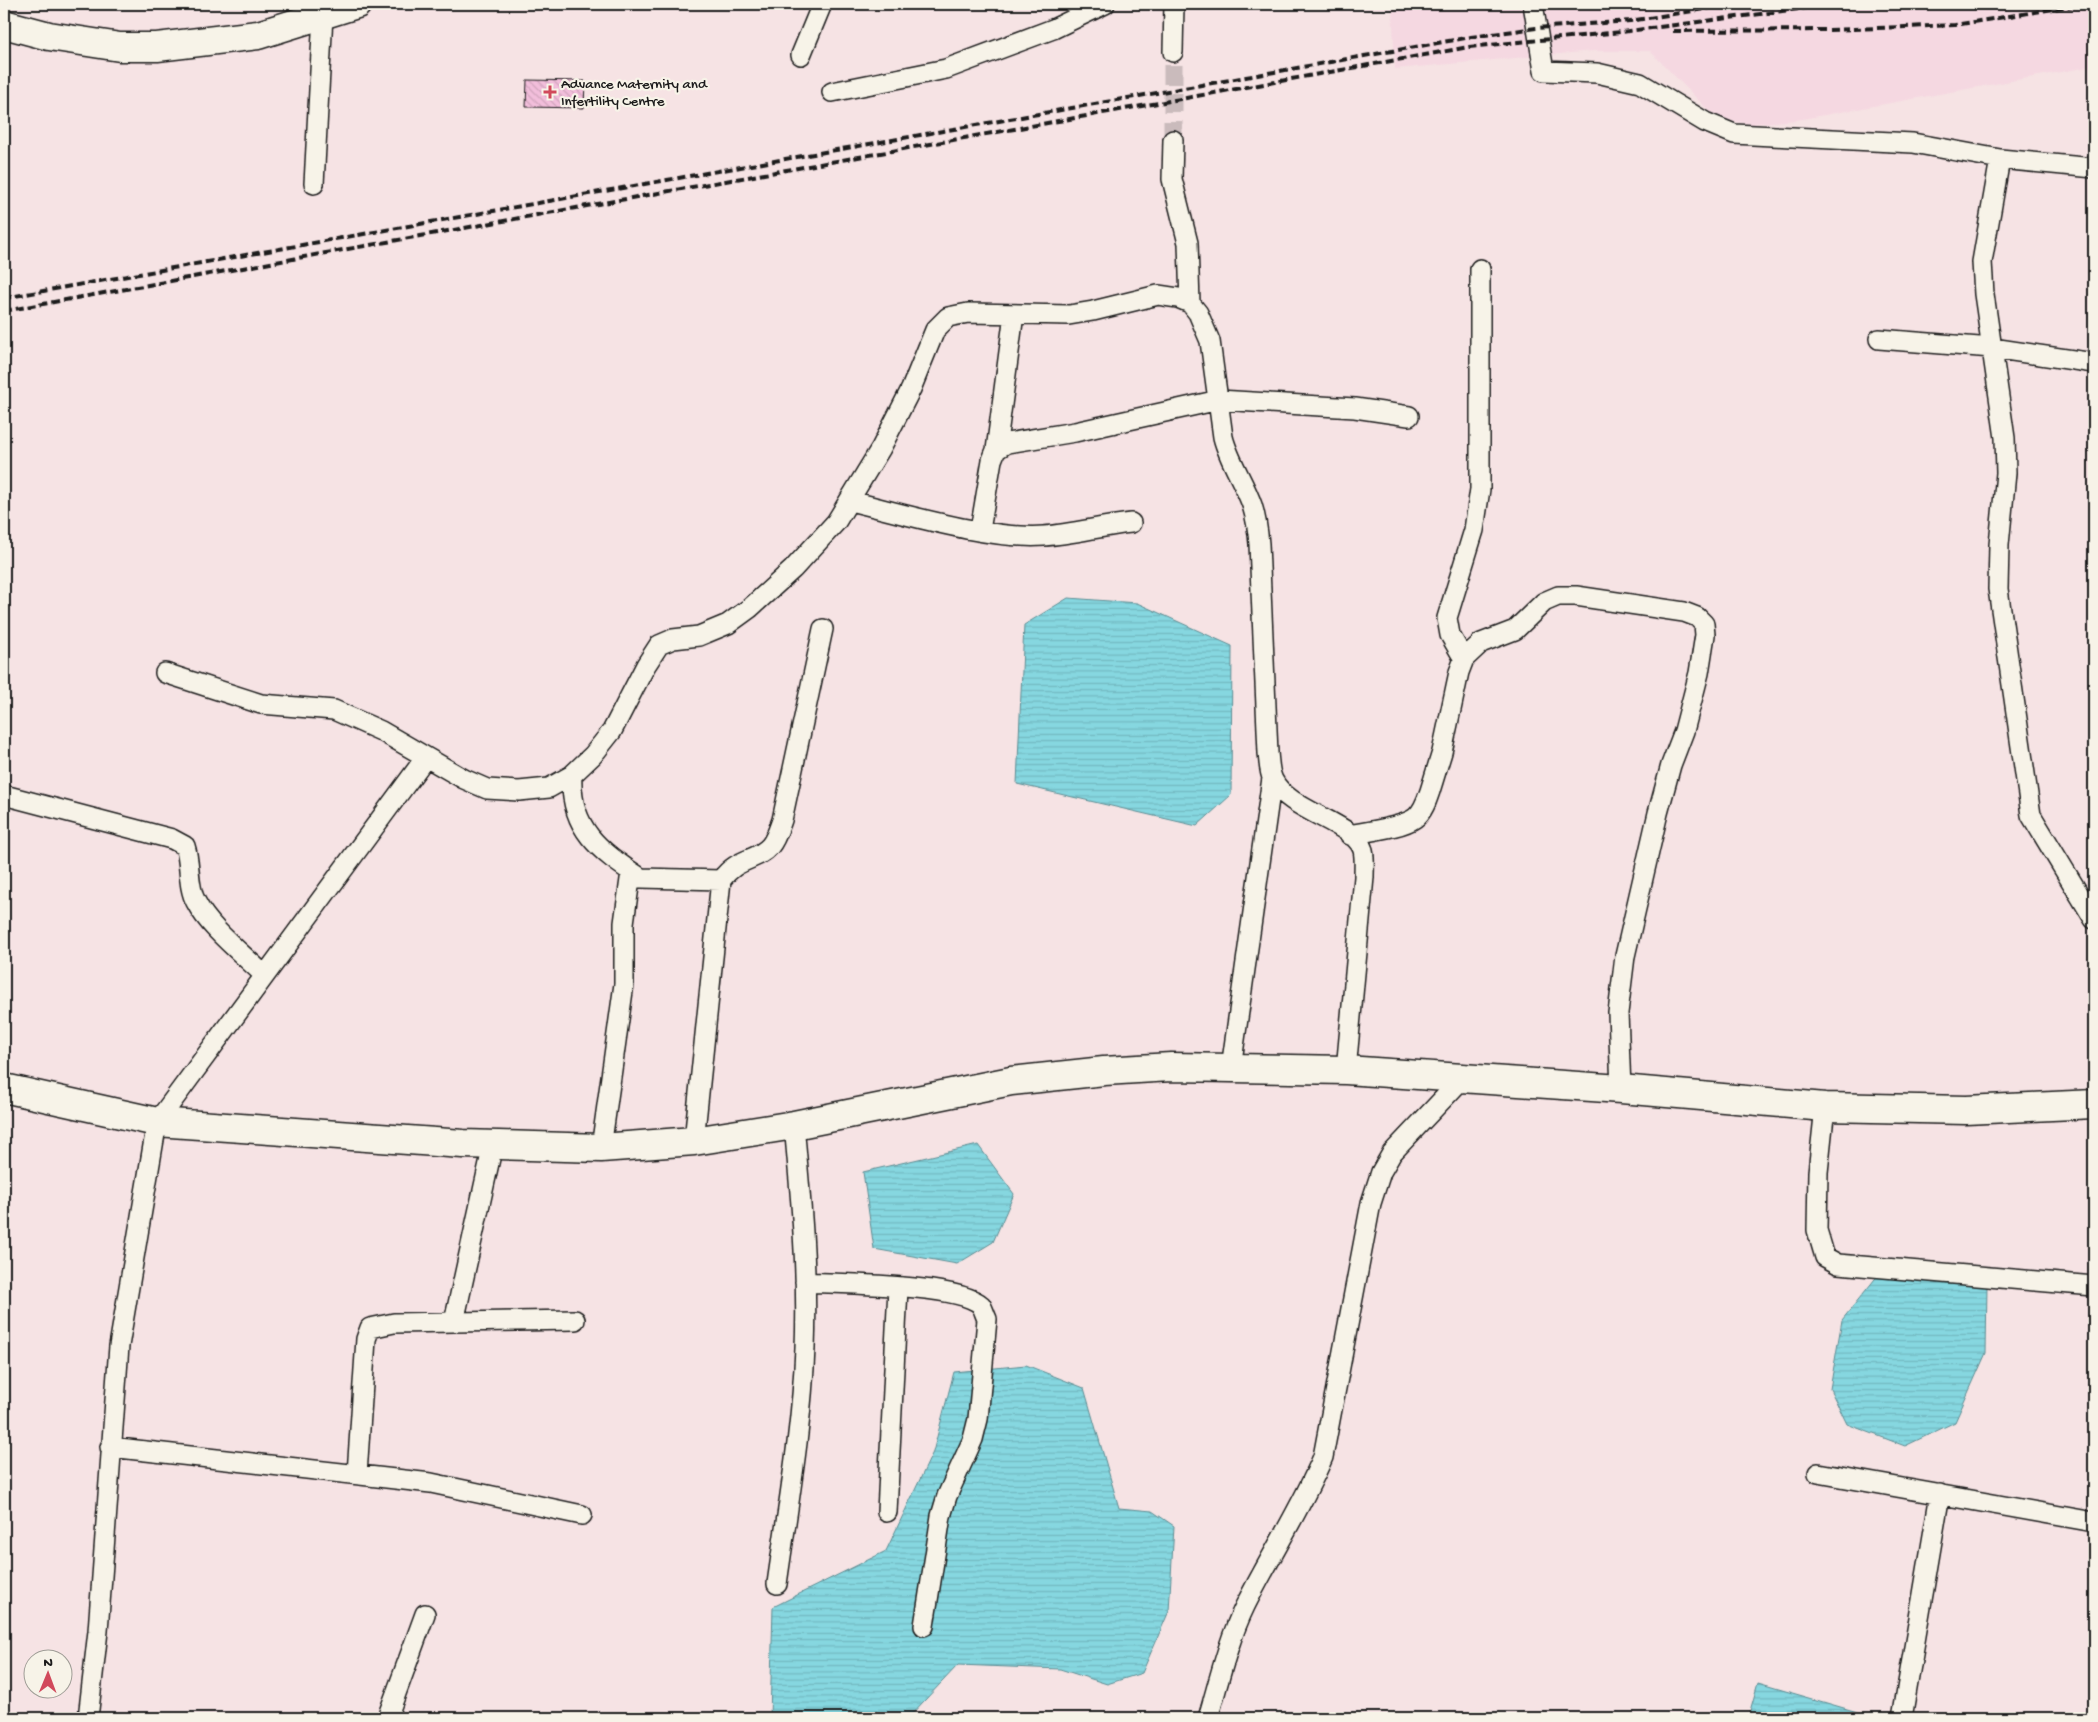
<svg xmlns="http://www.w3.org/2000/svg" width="2098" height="1722" viewBox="0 0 2098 1722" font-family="'Gochi Hand',sans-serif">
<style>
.built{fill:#f5d8e1}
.water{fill:url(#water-rules);stroke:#5c8c92}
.building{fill:url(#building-back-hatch);stroke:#1c1c1c}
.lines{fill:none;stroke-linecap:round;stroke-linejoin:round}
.street-tunnel{stroke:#cabbbc;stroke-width:19;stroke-dasharray:19 9;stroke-linecap:butt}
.street-casing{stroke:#1c1c1c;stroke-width:22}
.primary-casing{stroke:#1c1c1c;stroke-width:31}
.street{stroke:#f7f3e8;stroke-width:19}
.primary{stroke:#f7f3e8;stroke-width:28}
.rail{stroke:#1c1c1c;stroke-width:4;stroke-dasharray:8 4;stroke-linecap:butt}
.poi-dot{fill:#d1495b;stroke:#f7f3e8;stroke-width:2}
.labels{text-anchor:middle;stroke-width:4.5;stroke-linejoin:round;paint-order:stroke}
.poi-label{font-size:15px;fill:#1c1c1c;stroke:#f7f3e8;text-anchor:start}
</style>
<defs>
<pattern id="water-rules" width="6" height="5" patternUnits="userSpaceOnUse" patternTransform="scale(1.25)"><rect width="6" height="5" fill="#86d7e0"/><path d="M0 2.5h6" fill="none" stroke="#73b8c0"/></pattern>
<pattern id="building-back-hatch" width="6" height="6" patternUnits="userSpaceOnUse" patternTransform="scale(1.25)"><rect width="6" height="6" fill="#f2bedb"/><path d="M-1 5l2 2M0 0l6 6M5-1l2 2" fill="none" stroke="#cfa3bb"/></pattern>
</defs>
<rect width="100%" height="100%" fill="#f6e3e4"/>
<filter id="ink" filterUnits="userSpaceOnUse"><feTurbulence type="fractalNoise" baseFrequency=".02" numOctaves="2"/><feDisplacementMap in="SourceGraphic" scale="10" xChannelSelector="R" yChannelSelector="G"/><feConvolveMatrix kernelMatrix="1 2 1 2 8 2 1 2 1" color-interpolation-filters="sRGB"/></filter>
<g filter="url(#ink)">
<path class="built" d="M1392 4H2094V66L1797 120 1751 124 1717 119 1650 51H1593L1395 69Z"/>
<path class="water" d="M1068 598 1137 603 1232 646 1231 795 1197 826 1017 784 1024 625Z
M978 1145 1014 1194 993 1242 957 1264 874 1249 863 1172Z
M1879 1274 1987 1284 1986 1353 1955 1422 1905 1446 1847 1424 1830 1389 1842 1320Z
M1026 1365 1084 1388 1119 1508 1152 1511 1174 1526 1169 1611 1142 1673 1107 1684 1060 1669 958 1665 908 1718H770L773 1607 886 1551 933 1452 954 1372Z
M1758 1683 1878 1718H1748Z"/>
<path class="building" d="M527 80 585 81 584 108 526 107Z"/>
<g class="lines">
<path class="street-tunnel" d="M1173 140V52"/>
<defs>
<path id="street" d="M1533 4 1544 71 1597 73 1640 83 1705 122 1734 134 1913 143 2000 159 2094 168
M1173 52 1174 4
M801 55 822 4
M832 92 946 69 1053 29 1105 4
M1173 140 1172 179 1188 243 1190 303
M2000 159 1982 262 1984 294 2005 438 2006 473 1999 545 1998 589 2031 815 2094 919
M314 184 323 15
M1879 339 1992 348 2094 363
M996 450 1014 314
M850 501C905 514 989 540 1044 536 1073 534 1102 526 1131 523
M980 530 992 460 996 450 1007 443 1075 432 1219 400 1355 408 1409 416
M1464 659 1450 635 1447 618 1474 530 1480 489V269
M165 673 261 704 334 710 381 731 464 779 487 789 519 791 549 788 572 775 593 755 612 731 646 665 659 645 673 639 699 636 728 624 750 608 793 569 836 522 881 448 911 389 935 330 948 317 968 313 1069 315 1093 311 1158 295 1178 298 1190 303 1198 313 1210 341 1223 437C1229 461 1244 482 1252 505 1256 518 1258 531 1259 544L1268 753C1269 761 1269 772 1273 780 1288 811 1355 823 1363 850 1365 858 1364 868 1364 877L1346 1070
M572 775C569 828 600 852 641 878L721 880
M4 795 172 839 185 846C191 864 187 886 196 902 209 928 243 954 264 975
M1350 835C1368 831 1401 828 1415 818 1423 812 1427 800 1430 791L1442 752 1459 672 1464 659 1481 643 1515 630 1544 602 1558 596H1576L1684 612 1697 617 1704 624 1705 635 1699 673 1684 731 1671 765 1658 813 1625 956 1618 1013 1621 1089
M1231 1068 1272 778
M1825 1107 1818 1172 1817 1230 1825 1257 1838 1264 2094 1286
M694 1141 721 880C737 857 756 862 770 846 776 839 779 828 782 820L823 629
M601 1148 624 984V923L631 872
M805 1282C838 1284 960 1284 981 1305 983 1308 985 1315 987 1319L978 1419 973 1439 947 1496 941 1516 924 1626
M454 1322 493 1145
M110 1447 431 1483 582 1515
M1818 1473 2094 1522
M357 1474 366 1339 370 1328 394 1323 575 1320
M887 1512 898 1288
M777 1584C788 1506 802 1427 805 1348 808 1274 801 1199 794 1125
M88 1718 98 1631 119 1346 157 1122 426 757
M387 1718 425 1614
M1208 1718C1219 1681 1228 1641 1245 1606 1270 1556 1301 1509 1323 1457L1371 1203 1381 1172 1392 1153 1463 1078
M1902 1718 1940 1494"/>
<path id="primary" d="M4 24 49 36 120 47H157L258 35 357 4
M4 1088 157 1122 463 1144 601 1148 694 1141 794 1125 1011 1081 1104 1071 1171 1067 1346 1070 1621 1089 1825 1107 1966 1110 2094 1104"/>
</defs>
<use href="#street" class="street-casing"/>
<use href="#primary" class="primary-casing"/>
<use href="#street" class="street"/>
<use href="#primary" class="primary"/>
<path class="rail" d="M1673 31 1829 30 1955 25 2084 4
M4 298 1471 37 1536 28 1630 21 1736 4
M4 311 1469 47 1621 32 1837 4"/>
</g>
</g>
<path class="poi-dot" d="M547.5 84.5h5v5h5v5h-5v5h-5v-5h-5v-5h5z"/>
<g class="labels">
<g class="poi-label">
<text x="561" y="88">Advance Maternity and<tspan x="561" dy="17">Infertility Centre</tspan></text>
</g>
</g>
<rect width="2098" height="1722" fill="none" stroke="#f7f3e8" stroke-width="20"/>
<rect x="10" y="10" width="2078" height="1702" fill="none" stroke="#1c1c1c" stroke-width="2" filter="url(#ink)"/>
<g transform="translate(48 1674) rotate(1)"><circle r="24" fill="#f7f3e8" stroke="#9f9d96"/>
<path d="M0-4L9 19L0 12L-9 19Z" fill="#d1495b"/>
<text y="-8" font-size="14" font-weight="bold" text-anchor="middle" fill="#1c1c1c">N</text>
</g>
</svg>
